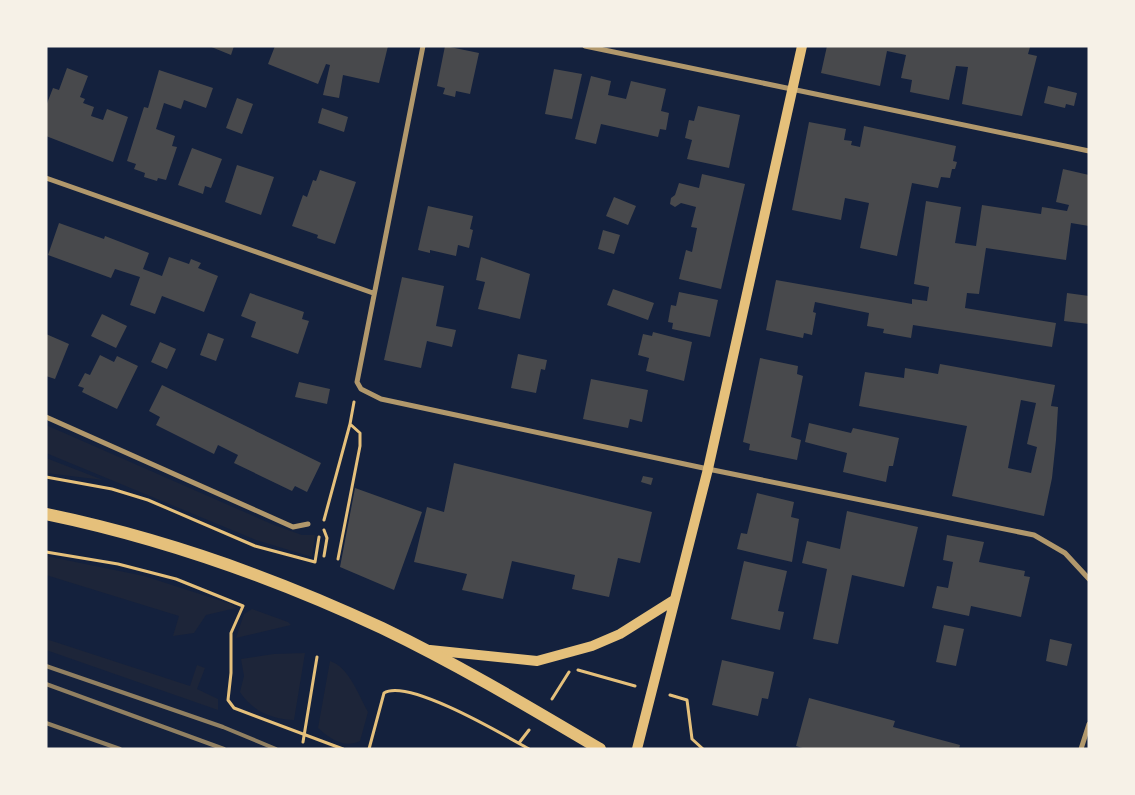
<svg xmlns="http://www.w3.org/2000/svg" width="1135" height="795" viewBox="0 0 1135 795" font-family="'DejaVu Sans',sans-serif">
<style>
.green{fill:#1d2539}
.building{fill:#48494c;fill-rule:evenodd}
.lines{fill:none;stroke-linecap:round;stroke-linejoin:round}
.path{stroke:#e5c07b;stroke-width:3}
.minor{stroke:#b1986c;stroke-width:5}
.secondary{stroke:#e5c07b;stroke-width:10}
.primary{stroke:#e5c07b;stroke-width:12}
.rail{stroke:#918062;stroke-width:4}
</style>
<rect width="100%" height="100%" fill="#14213d"/>
<path class="green" d="M46 425 274 525 302 535H315L312 557 256 540 46 453Z
M46 458 103 480 46 473Z
M46 556 144 576 231 604 236 608 206 615 194 633 173 636 179 616 46 575Z
M252 609 288 622 291 625 236 638 244 614Z
M46 639 190 686 197 665 205 668 197 689 218 699V710L46 650Z
M305 653 294 720C272 719 252 711 240 692L244 676 241 659 274 654Z
M330 661C349 667 359 696 368 712L360 741C344 749 329 738 318 728Z"/>
<path class="building" d="M209 46H234L231 55Z
M275 46H388L379 83 343 75 339 98 323 95 330 65 326 64 318 84 268 64Z
M445 46 479 53 470 94 456 91 455 97 443 94 445 88 437 86Z
M827 46H1026L1030 47 1028 54 1037 56 1022 116 962 104 968 67 956 66 949 100 910 92 912 80 901 78 906 55 887 51 880 86 821 73Z
M67 68 88 76 80 97 85 99 83 103 94 107 91 116 103 120 107 109 128 117 113 162 46 136V106L53 88 59 90Z
M554 69 582 74 572 119 545 114Z
M159 70 213 88 206 108 184 100 181 109 164 103 156 129 175 136 172 146 177 147 166 180 158 178 157 181 144 177 145 173 134 169 136 164 127 161 144 107 148 108Z
M591 76 611 81 608 95 626 99 631 81 666 89 661 111 669 113 666 130 660 129 658 137 601 124 596 144 575 139Z
M1048 86 1077 93 1074 106 1066 104 1065 108 1044 103Z
M237 98 253 104 242 134 226 128Z
M698 106 740 115 729 168 687 159 692 140 685 138 689 120 694 121Z
M322 108 348 117 344 132 318 123Z
M809 122 846 129 844 140 852 141 851 145 860 147 864 126 956 146 953 161 957 162 955 169H952L950 178 941 177 938 188 912 183 897 256 860 248 869 203 845 198 841 220 792 210Z
M192 148 222 159 211 188 205 186 203 194 178 185Z
M237 165 274 177 261 215 225 202Z
M1063 169 1089 175V226L1071 223 1066 260 986 248 979 294 967 293 965 308 1056 323 1052 347 913 325 911 338 883 333 884 329 867 326 869 313 815 302 813 312 816 313 812 335 804 333 803 338 766 330 776 280 912 304V299L927 301 929 287 914 284 926 201 961 207 955 243 976 246 982 205 1041 214 1042 207 1067 211 1069 205 1056 202Z
M320 170 356 182 335 244 317 238 318 235 292 226 303 195 307 197 313 180 316 181Z
M702 174 745 184 721 289 679 279 686 250 692 252 697 228 691 227 696 207 681 203 675 207 670 204 671 198 675 195 679 183 699 188Z
M614 197 636 206 628 225 606 216Z
M428 206 473 216 470 229 473 230 469 248 458 245 456 256 430 250V253L418 250Z
M59 223 104 239 105 236 149 253 143 269 162 276 169 257 189 264 191 259 201 263 198 268 218 276 204 312 162 296 155 314 130 305 140 277 115 269 111 278 48 255Z
M603 230 620 235 614 254 598 249Z
M481 257 530 274 520 319 478 309 485 282 476 280Z
M402 277 444 286 436 326 456 330 452 347 427 341 421 368 384 360Z
M613 289 654 303 648 320 607 305Z
M679 292 718 300 710 337 672 329 673 323 668 322 671 305 676 306Z
M250 293 304 312 302 319 309 321 298 354 251 337 256 322 241 316Z
M1067 293 1089 296V324L1064 321Z
M102 314 127 326 116 348 91 336Z
M653 332 692 342 684 381 646 371 649 358 638 355 643 334 652 336Z
M208 333 224 339 216 361 200 355Z
M46 334 69 344 55 379 46 376Z
M160 342 176 349 167 369 151 362Z
M518 354 547 360 545 370 541 369 536 393 511 388Z
M100 355 114 362 117 356 138 366 117 409 82 392 84 388 78 386 85 373 90 375Z
M760 358 798 366 797 374 803 376 791 437 801 440 797 460 749 450 750 444 743 442Z
M940 364 1055 385 1051 406 1058 407 1056 440 1052 478 1044 516 952 496 967 426 859 406 865 372 904 378 905 368 938 374ZM1021 400 1036 403 1027 444 1037 447 1031 473 1008 468Z
M591 379 648 390 642 422 630 419 628 428 583 419Z
M299 382 330 389 327 404 295 397Z
M162 385 321 463 307 492 295 486 292 491 234 463 238 455 218 445 214 454 156 425 160 417 149 411Z
M809 423 851 433 853 428 899 438 893 466H889L886 482 843 472 847 453 805 442Z
M454 463 652 512 640 563 618 558 609 597 572 589 575 575 512 561 503 599 462 590 467 574 414 562 427 507 444 512Z
M643 476 653 478 651 485 641 482Z
M355 488 422 512 394 590 340 567Z
M757 493 794 502 791 517 799 519 792 562 737 549 741 533 747 534Z
M847 511 918 527 904 587 852 575 838 644 813 639 827 569 802 563 807 541 840 549Z
M947 535 984 542 979 562 1025 571 1024 576 1030 577 1021 617 971 606 969 616 932 608 937 586 948 588 953 562 943 560Z
M744 561 787 571 778 611 784 612 780 630 731 619Z
M944 625 964 629 956 666 936 662Z
M1050 639 1072 644 1067 666 1046 661Z
M722 660 774 672 768 699 762 698 758 716 712 705Z
M809 698 895 721 893 727 960 745 959 749H806L796 746Z"/>
<g class="lines">
<path class="path" d="M46 477 112 489 148 500 255 546 315 562 319 537
M324 520 350 424 354 402
M46 552 118 564 176 579 243 606 231 633V673L228 700 234 708 343 749
M324 556 327 538 324 530
M338 559 360 446V433L350 424
M578 670 635 686
M670 695 687 700 692 739 703 749
M552 699 569 672
M303 742 317 657
M519 743 529 730
M369 749 384 693C408 678 504 735 529 749"/>
<path class="minor" d="M423 46 357 382 361 389 381 399 708 469 1034 535 1065 553 1089 579
M585 46 1089 151
M46 178 373 293
M46 417 293 527 308 524
M1081 749 1089 724"/>
<path class="secondary" d="M430 650 537 661 592 646 620 634 674 600
M637 749 708 469 802 46"/>
<path class="primary" d="M46 514C162 538 275 578 382 628 457 664 529 707 600 749"/>
<path class="rail" d="M46 666 223 727 276 749
M46 684 224 749
M46 723 120 749"/>
</g>
<rect width="1135" height="795" fill="none" stroke="#f6f1e7" stroke-width="95"/>
</svg>
